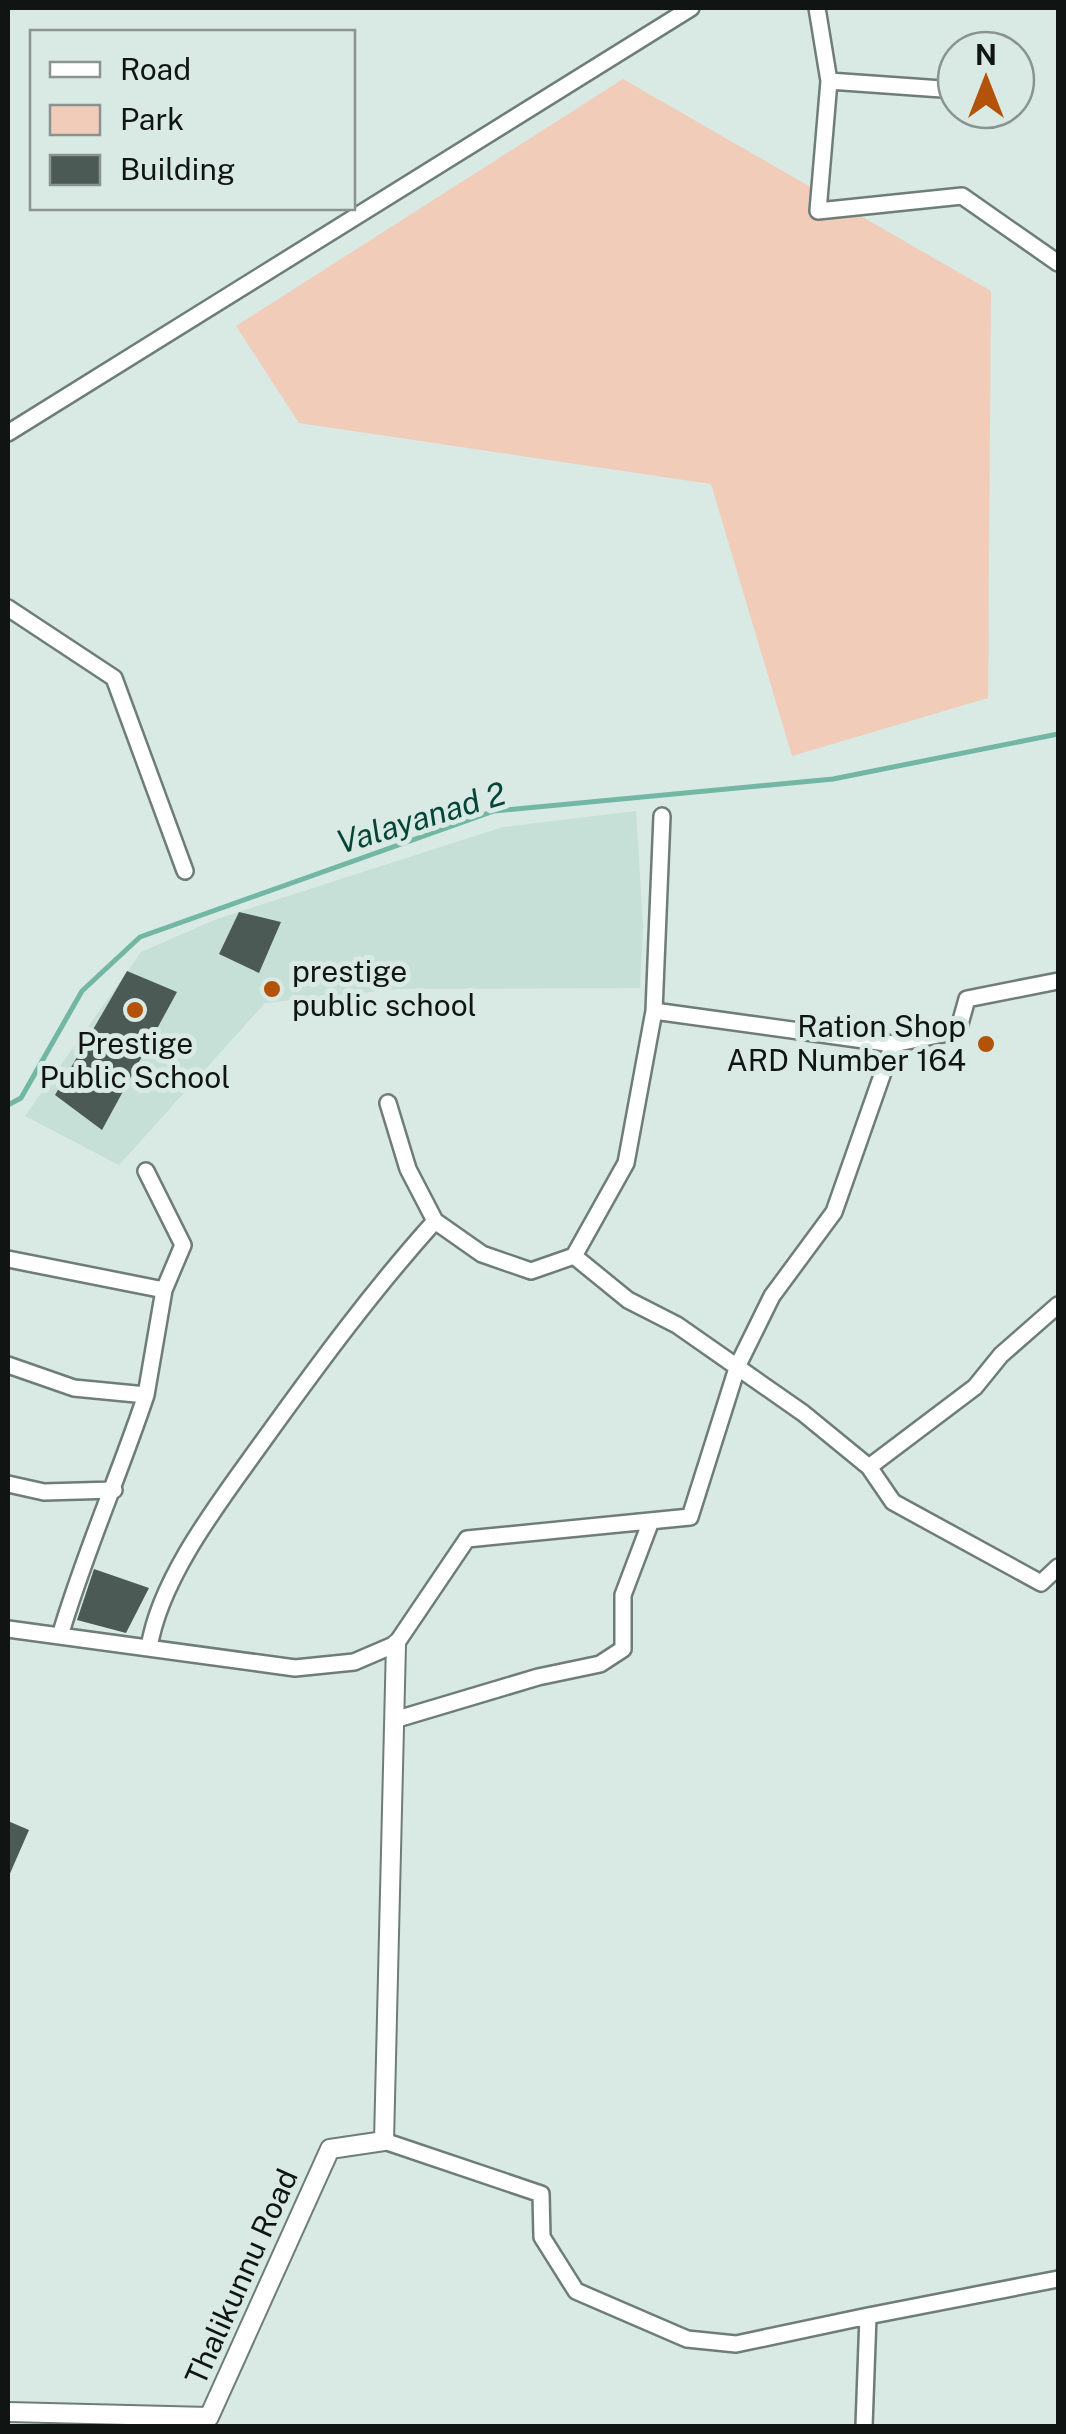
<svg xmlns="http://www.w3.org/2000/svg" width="1066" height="2434" viewBox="0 0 1066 2434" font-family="'Public Sans',sans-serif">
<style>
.built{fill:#c6dfd7}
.green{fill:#f1ccb9}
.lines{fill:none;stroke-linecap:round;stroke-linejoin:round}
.stream{stroke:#72b7a3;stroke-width:5}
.building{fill:#4c5a56}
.minor-casing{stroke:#6e7d78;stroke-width:20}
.tertiary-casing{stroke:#6e7d78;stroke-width:22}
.minor{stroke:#fff;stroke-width:15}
.tertiary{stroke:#fff;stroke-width:18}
.poi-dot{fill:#b3530a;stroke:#d9e9e4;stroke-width:4}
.labels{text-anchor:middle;stroke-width:10;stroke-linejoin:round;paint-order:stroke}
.poi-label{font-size:30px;fill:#101513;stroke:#d9e9e4;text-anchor:start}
.street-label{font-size:30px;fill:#101513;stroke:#d9e9e4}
.water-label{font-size:32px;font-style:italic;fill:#054537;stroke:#d9e9e4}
</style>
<rect width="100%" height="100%" fill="#d9e9e4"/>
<path class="built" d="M636 811 643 926 640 988 399 989 265 1003 119 1165 25 1116 141 952 217 919 503 827Z"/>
<path class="green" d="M623 79 991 291 988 698 792 756 711 484 299 423 236 326Z"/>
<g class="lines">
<path class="stream" d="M8 1105 21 1098 82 991 140 937 494 811 833 779 1058 734"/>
</g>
<path class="building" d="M239 912 281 922 259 973 219 954Z
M127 971 177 992 102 1130 55 1095Z
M94 1569 149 1588 126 1633 77 1620Z
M8 1821 29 1830 8 1878Z"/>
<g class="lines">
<defs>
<path id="minor" d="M817 8 829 81 956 90
M829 81 818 211 962 196 1058 263
M8 433 691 8
M8 608 114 678 185 871
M654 1011 893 1044
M388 1103 408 1169 435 1221 482 1254 531 1271 574 1256 628 1300 677 1325 803 1413 869 1467 893 1502 1041 1583 1058 1567
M574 1256 626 1163 654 1011 662 816
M8 1259 164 1290
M8 1365 74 1388 146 1395 164 1290 183 1245 146 1171
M869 1467 975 1387 1001 1355 1058 1305
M8 1484 44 1492 114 1490
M8 1629 295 1668 354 1662 396 1644 467 1539 690 1517 738 1365 772 1296 834 1212 893 1044 958 1031 967 999 1058 981
M60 1636C84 1554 119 1476 146 1395
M149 1648C160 1576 224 1496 266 1437 320 1362 373 1290 435 1221
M394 1720 538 1677 600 1664 623 1649V1595L651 1521
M384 2141 541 2194 542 2237 576 2291 687 2339 736 2344 868 2316 864 2426
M868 2316 1058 2279"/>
<path id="tertiary" d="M8 2412 209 2417 330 2149 384 2141 396 1644"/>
</defs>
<use href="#minor" class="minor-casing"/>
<use href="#tertiary" class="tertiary-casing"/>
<use href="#minor" class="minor"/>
<use href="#tertiary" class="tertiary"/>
</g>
<g class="poi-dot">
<circle cx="272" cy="989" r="10"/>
<circle cx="135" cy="1010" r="10"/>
<circle cx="986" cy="1044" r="10"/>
</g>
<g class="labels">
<g class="poi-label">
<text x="292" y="982">prestige<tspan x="292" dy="34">public school</tspan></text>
<text x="966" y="1037" text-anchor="end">Ration Shop<tspan x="966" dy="34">ARD Number 164</tspan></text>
<text x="135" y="1054" text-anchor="middle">Prestige<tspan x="135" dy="34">Public School</tspan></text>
</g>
<g class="street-label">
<text transform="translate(242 2277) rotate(-66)" y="10">Thalikunnu Road</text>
</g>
<g class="water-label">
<text transform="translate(421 818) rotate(-17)" y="11">Valayanad 2</text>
</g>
</g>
<rect width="1066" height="2434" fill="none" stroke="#101513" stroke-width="20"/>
<rect x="30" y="30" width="325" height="180" fill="#d9e9e4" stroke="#899490" stroke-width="2.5"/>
<rect x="50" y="62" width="50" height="15" fill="#ffffff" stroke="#899490" stroke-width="2.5"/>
<text x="120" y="80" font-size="30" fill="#101513">Road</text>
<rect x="50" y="105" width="50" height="30" fill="#f1ccb9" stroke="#899490" stroke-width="2.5"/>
<text x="120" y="130" font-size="30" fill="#101513">Park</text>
<rect x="50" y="155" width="50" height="30" fill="#4c5a56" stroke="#899490" stroke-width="2.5"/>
<text x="120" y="180" font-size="30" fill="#101513">Building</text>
<g transform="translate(986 80)"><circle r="48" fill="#d9e9e4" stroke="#899490" stroke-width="2.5"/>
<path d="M0-8L18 38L0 25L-18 38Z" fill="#b3530a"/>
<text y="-15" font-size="28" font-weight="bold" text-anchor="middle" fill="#101513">N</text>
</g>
</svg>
